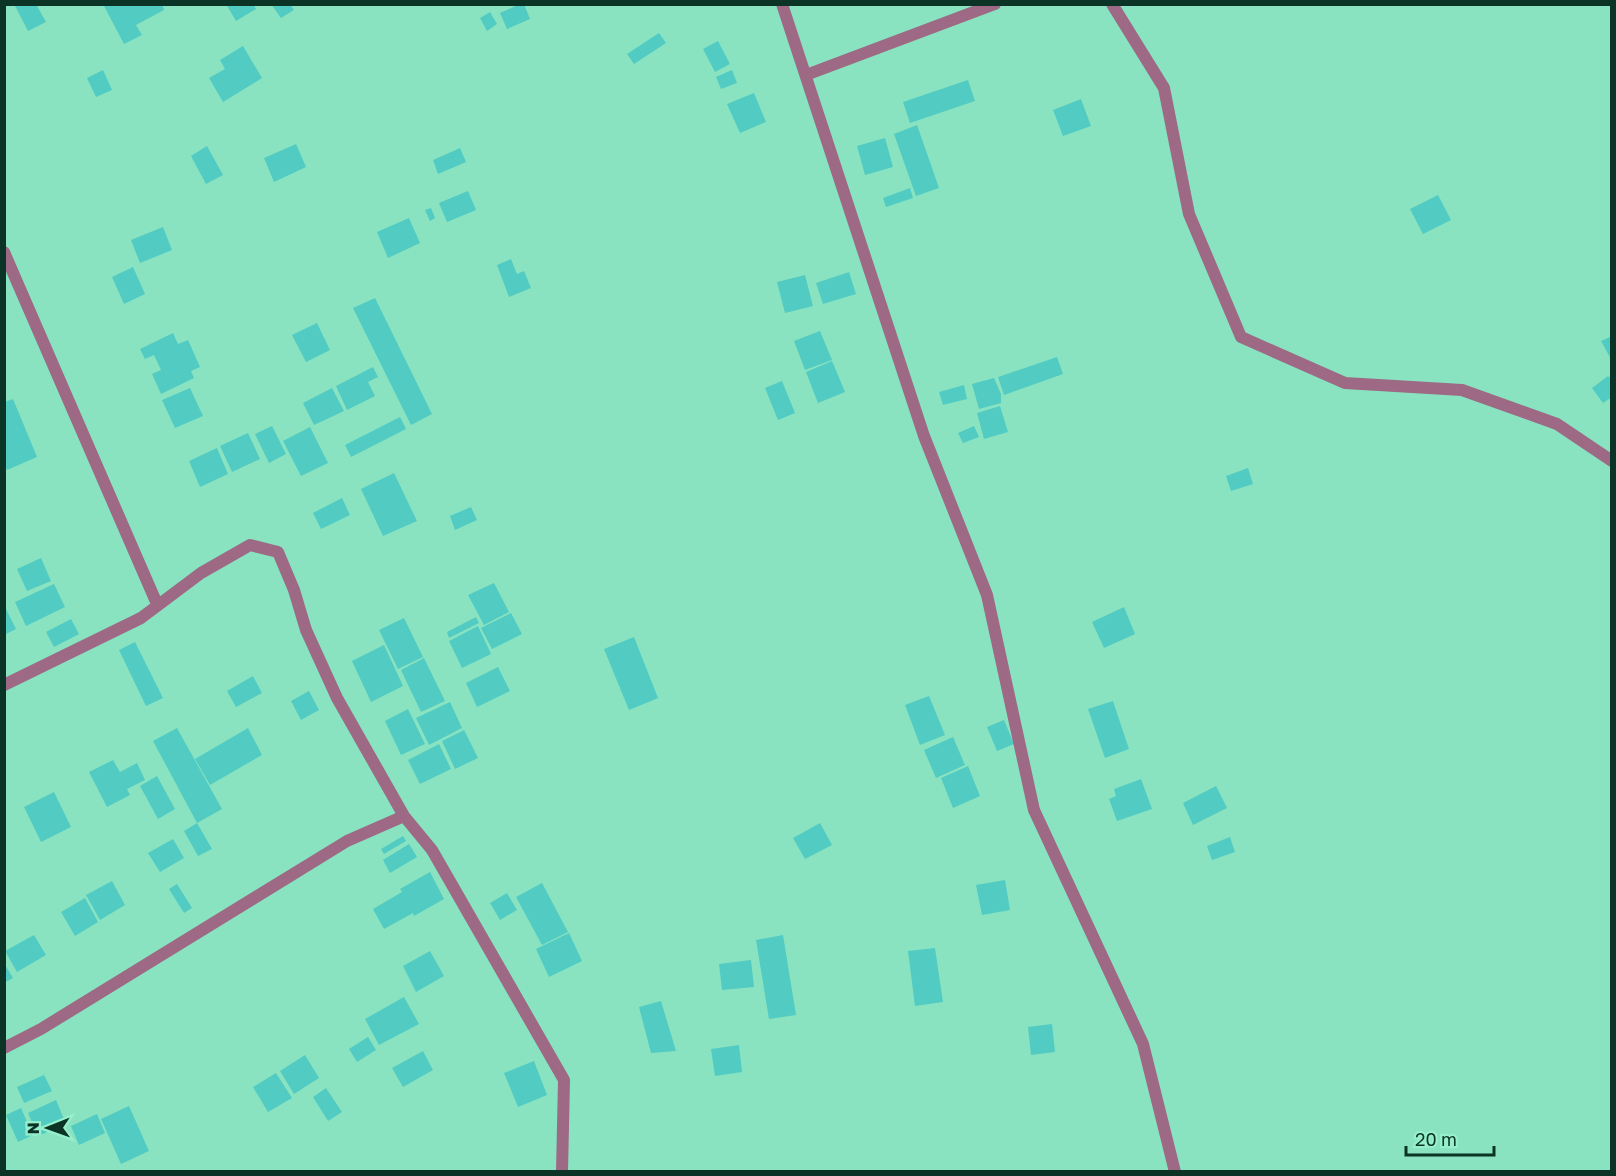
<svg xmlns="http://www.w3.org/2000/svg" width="1616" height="1176" viewBox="0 0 1616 1176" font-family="'Golos Text',sans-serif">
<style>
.building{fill:#52cbc2}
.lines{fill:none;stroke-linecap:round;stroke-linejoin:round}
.minor{stroke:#9e6984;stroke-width:12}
</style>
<rect width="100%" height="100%" fill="#89e3c1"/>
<path class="building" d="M14 4H36L46 22 28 31Z
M103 4H162L164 10 136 25 142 35 124 44Z
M226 4H253L256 9 236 21Z
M271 4H290L294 10 281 18Z
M520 4H524L530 19 507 29 500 13Z
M490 12 497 24 487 31 480 18Z
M659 33 666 43 634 64 627 54Z
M718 41 730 64 715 72 703 49Z
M243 46 262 78 223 102 209 78 225 69 220 60Z
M103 70 112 90 96 97 87 78Z
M732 70 737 83 721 89 716 77Z
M968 80 975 101 910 123 903 102Z
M754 93 766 122 740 133 727 104Z
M1081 99 1091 126 1063 136 1053 110Z
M917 125 939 188 916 196 894 134Z
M885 138 893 167 865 175 857 146Z
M296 144 306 167 274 182 264 158Z
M207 146 223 175 206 184 191 156Z
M460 148 466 162 438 174 433 160Z
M910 188 913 198 886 207 883 198Z
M468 191 476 210 447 222 439 203Z
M1438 195 1451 220 1423 234 1410 209Z
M431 208 435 218 430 221 425 210Z
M409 218 420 243 388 258 377 232Z
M163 227 172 250 140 263 131 240Z
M511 259 517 274 524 271 531 288 509 297 497 265Z
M133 267 145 294 124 304 112 277Z
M849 272 856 294 823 304 816 283Z
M805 275 813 306 785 313 777 282Z
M375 298 432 414 411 425 353 308Z
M317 323 330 350 306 362 292 335Z
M820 331 832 360 805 370 794 341Z
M173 333 178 344 188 340 200 367 191 371 194 378 161 394 152 374 161 370 154 355 145 359 140 349Z
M1612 336V361L1601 341Z
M1057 357 1063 374 1004 395 998 377Z
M832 361 845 392 818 403 806 372Z
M373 367 378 377 368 382 375 396 347 410 336 386Z
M1608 376 1612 380V397L1603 403 1592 388Z
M994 378 1001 394V403L979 409 972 384Z
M782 381 795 413 778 420 765 388Z
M964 385 967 399 943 405 939 392Z
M190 388 203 416 175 428 162 400Z
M332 388 344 411 314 425 303 403Z
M13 399 37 457 7 470 4 463V402Z
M1000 406 1008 432 984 439 977 413Z
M400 417 406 429 351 457 345 445Z
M272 426 286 454 269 463 255 434Z
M974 426 979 437 963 443 958 433Z
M310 427 328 463 301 476 283 441Z
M248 433 260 459 232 472 220 446Z
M217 448 228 474 200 487 189 461Z
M1248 468 1253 484 1231 491 1226 476Z
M394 473 417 521 383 536 361 489Z
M342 498 350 515 321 529 313 513Z
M471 507 477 520 455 530 450 516Z
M41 558 51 581 27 591 17 569Z
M494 583 509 612 484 625 468 595Z
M54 584 65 607 26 626 15 602Z
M4 605 16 629 4 635Z
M1124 607 1135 634 1104 648 1092 622Z
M511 613 522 634 492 649 481 628Z
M476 617 479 623 449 638 447 632Z
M404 618 423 657 398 669 379 630Z
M71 619 79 634 54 647 46 632Z
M478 626 491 654 462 668 449 641Z
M634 637 658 698 629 710 604 649Z
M135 642 163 698 146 706 119 650Z
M384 645 403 686 371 702 352 661Z
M424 658 445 701 421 712 401 670Z
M498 667 510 691 477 707 466 683Z
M253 676 262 693 236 707 227 691Z
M309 691 319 710 301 720 291 701Z
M929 696 945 735 920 745 905 705Z
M1113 701 1129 749 1105 758 1088 709Z
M450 702 462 728 429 745 416 718Z
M408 709 425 744 401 755 385 721Z
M1004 720 1014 744 997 751 987 727Z
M177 728 222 809 197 823 212 849 198 856 184 831 197 823 153 741Z
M248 728 262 755 210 785 195 759Z
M464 730 478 758 455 769 442 741Z
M953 737 965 765 936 778 924 750Z
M439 744 451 769 420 784 408 760Z
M113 760 120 772 137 763 145 780 127 789 130 795 107 807 89 772Z
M968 766 980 796 953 808 941 778Z
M157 776 175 809 158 819 140 786Z
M1141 779 1152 809 1117 821 1109 799 1116 796 1114 789Z
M1216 786 1227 808 1193 825 1183 803Z
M54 792 71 827 41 842 24 807Z
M820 823 832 845 805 859 793 838Z
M403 836 406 841 384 854 381 849Z
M1230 837 1235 852 1212 860 1207 846Z
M173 839 184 858 160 872 148 853Z
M409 844 417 857 390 873 383 860Z
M430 872 444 899 414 916 413 913 384 929 373 909 402 892 400 889Z
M1005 880 1010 910 982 915 976 885Z
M112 881 125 905 100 920 86 895Z
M542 883 568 932 542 945 516 897Z
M177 884 192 908 184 913 169 889Z
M507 893 517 910 500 920 490 903Z
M85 898 98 922 75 936 61 912Z
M569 933 582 961 549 977 536 949Z
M34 935 46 955 17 972 5 951Z
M783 935 796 1015 769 1019 756 940Z
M935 948 943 1002 915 1006 908 951Z
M430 951 444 976 416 992 403 966Z
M751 960 754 987 722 990 719 964Z
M4 963 13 978 4 983Z
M404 997 419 1024 379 1045 365 1019Z
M661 1001 676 1051 651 1053 639 1007Z
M1052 1024 1055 1052 1031 1055 1028 1027Z
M368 1037 376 1050 357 1062 349 1049Z
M739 1045 742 1072 715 1076 711 1049Z
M423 1051 433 1070 403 1087 392 1068Z
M305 1055 319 1078 294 1094 280 1071Z
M534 1061 547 1095 518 1107 504 1073Z
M276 1073 292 1098 268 1112 253 1087Z
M44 1075 52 1091 24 1103 17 1087Z
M326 1088 342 1112 328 1121 313 1097Z
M56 1100 66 1124 38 1136 28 1113Z
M129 1106 149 1151 121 1164 101 1119Z
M21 1108 33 1135 18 1142 6 1115Z
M97 1114 105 1133 79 1145 71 1126Z"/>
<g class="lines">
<path class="minor" d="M782 4 924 436 987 595 1034 810 1143 1044 1175 1172
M1112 4 1164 88 1189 214 1241 337 1345 383 1462 390 1557 424 1612 461
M806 75 995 4
M4 252 157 604
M4 685 141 618 201 573 250 545 278 552 294 590 306 630 337 698 404 816 432 850 564 1080 562 1172
M4 1048 41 1029 347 841 404 816"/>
</g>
<rect width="1616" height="1176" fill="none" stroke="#0b3326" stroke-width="12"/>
<g transform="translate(48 1128) rotate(269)" stroke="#96f0ce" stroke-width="4.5" paint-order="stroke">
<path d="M0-4.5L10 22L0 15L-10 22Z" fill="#0b3326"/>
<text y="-9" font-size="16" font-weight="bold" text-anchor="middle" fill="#0b3326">N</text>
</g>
<path d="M1406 1146v9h88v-9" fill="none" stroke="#0b3326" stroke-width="3"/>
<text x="1415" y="1146" font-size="18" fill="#0b3326" stroke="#96f0ce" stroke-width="4.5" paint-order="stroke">20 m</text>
</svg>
